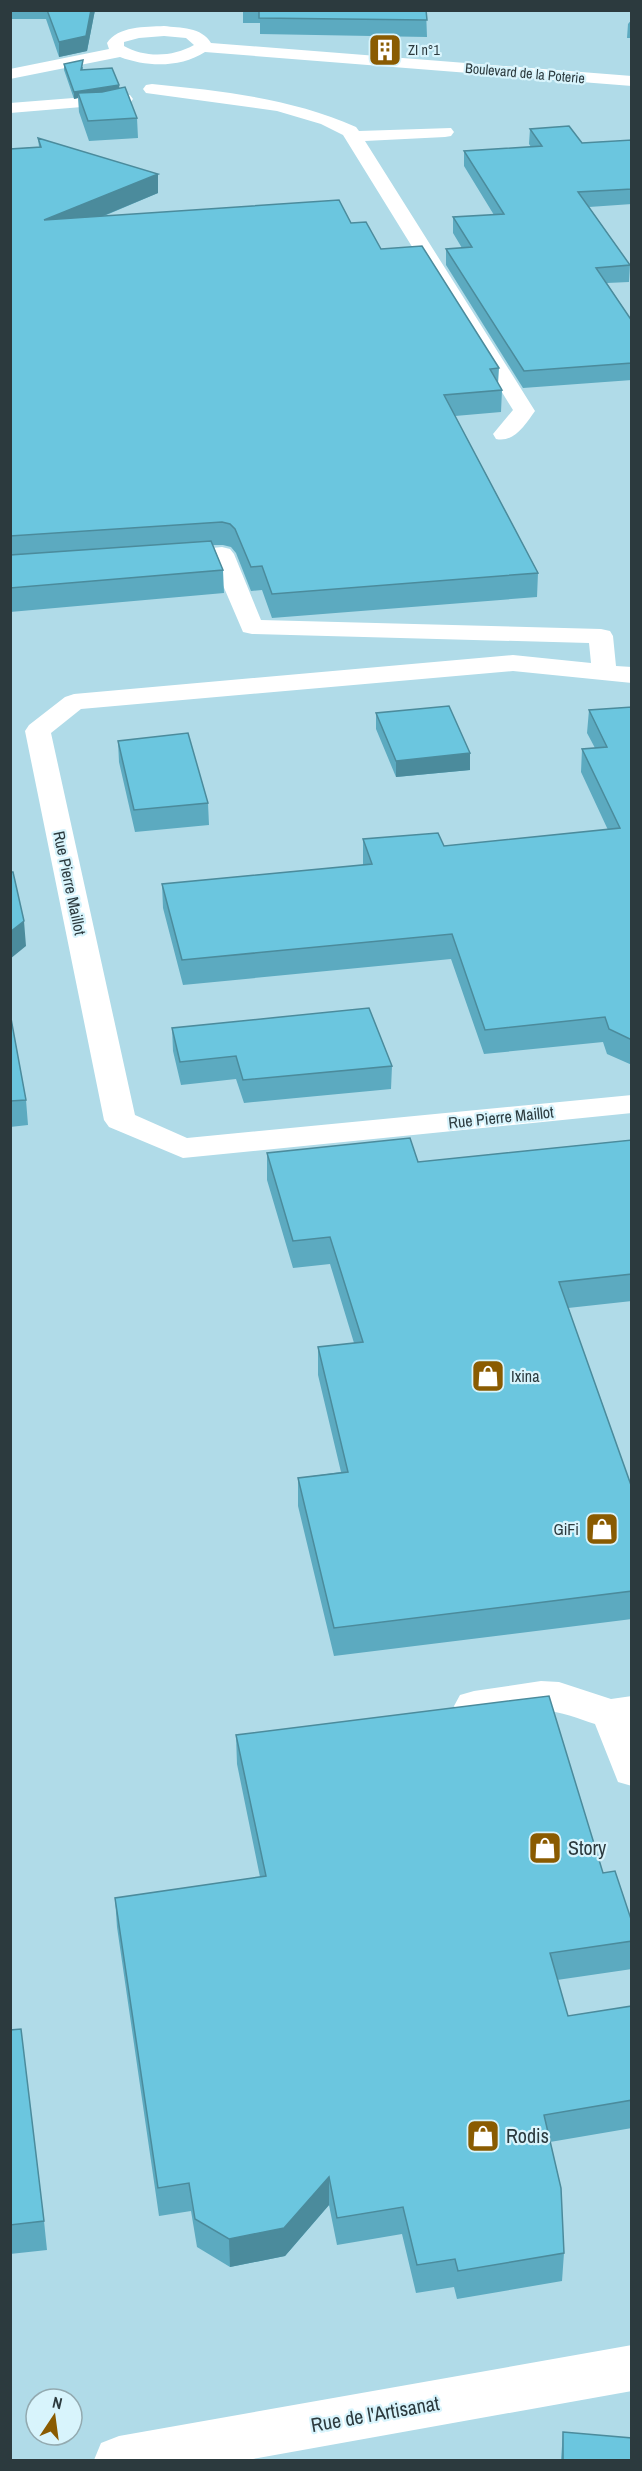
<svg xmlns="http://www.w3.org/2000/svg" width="642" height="2471" viewBox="0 0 642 2471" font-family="'Archivo Narrow',sans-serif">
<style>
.built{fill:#b0dbe8;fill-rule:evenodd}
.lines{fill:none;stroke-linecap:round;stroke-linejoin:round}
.minor{fill:#fff;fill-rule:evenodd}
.wall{fill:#5caac0}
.shaded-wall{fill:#4b8b9c}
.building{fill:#6bc6df;stroke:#4b8b9c;stroke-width:1.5}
.labels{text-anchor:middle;stroke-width:4.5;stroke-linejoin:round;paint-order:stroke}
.far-poi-label{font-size:14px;fill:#2c3a3e;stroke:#d8f4fc;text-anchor:start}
.far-street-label{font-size:14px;fill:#2c3a3e;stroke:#d8f4fc}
.street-label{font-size:16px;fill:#2c3a3e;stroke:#d8f4fc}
.poi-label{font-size:16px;fill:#2c3a3e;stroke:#d8f4fc;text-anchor:start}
.near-poi-label{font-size:20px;fill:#2c3a3e;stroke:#d8f4fc;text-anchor:start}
.near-street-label{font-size:20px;fill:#2c3a3e;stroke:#d8f4fc}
</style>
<rect width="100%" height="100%" fill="#c5e8f2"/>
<path class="built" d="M11 11H631V2460H11ZM36 2399H72V2435H36Z"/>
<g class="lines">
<path class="minor" d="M164 26C180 28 202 27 211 43L632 76V86L205 52C180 68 147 67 120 57L10 79V69L109 49 107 43C118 26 145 27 164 26ZM164 36 186 38 194 45C173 57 145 58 124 46V42L139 38Z
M152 84C222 91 291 98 356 127L359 131 451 128 454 132 451 136 445 137 365 141 535 411C525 425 514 443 496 439L493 434 513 410 343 135 321 124 277 111 146 93 143 89 146 85Z
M124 94 130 95 133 99 130 103 10 113V103Z
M222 547 230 549 234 554 261 620 601 629 610 631 613 636 616 666 632 667V683L513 671 81 709 51 733 135 1115 187 1138 632 1095V1113L183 1158 109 1127 104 1120 25 731 29 725 65 697 74 694 513 655 591 663 589 643 252 634 243 632 213 562 171 565 163 563 159 558 163 553Z
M541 1681 559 1682 611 1699 632 1696V1786L618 1782 595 1724C577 1718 559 1710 540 1711 513 1713 486 1725 460 1717L454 1706 460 1695 474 1691Z
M632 2345V2391L247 2460H94L101 2443 119 2436Z"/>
</g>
<path class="wall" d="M10 10H95L87 51 59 57 46 19H10Z
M243 10H426L427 37 260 34V23H243Z
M632 19V38H627L628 24Z
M64 64 83 67V70L119 85V88L137 118 138 138 89 141 79 112 78 98 74 99 64 70Z
M530 129 582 143 632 140V204L589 207 630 265 629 282 607 283 632 321V380L523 388 446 265V249L462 248 453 233V217L494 215 464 166V151L531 147 529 144Z
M38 138 158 193 104 216 351 223 381 249 499 368 498 384 502 390 501 412 455 416 538 573 537 597 272 618 262 590 251 591 236 553 231 547 223 545H213L223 570 224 593 10 612V149L39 147Z
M632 707V1065L607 1054 603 1042 484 1054 451 959 183 985 163 908 162 884 363 865V839L444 846 608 830 581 772 582 749 595 748 587 733 589 710Z
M376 713 470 753V770L396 777 376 729Z
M118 741 208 803 209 825 135 832 119 762Z
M10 1013 26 1100 28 1125 10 1127Z
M172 1028 392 1066 391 1089 244 1103 236 1079 181 1085 173 1051Z
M632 1140V1301L568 1308 632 1488V1619L334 1656 298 1506V1478L341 1472 318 1375V1347L354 1343 330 1264 293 1268 267 1180V1153L418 1162Z
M236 1735 603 1873 632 1922V1969L557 1980 568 2016 632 2006V2128L550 2142 564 2253 562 2281 457 2299 454 2287 416 2293 402 2234 337 2245 329 2205 285 2256 230 2267 197 2247 191 2211 159 2216 117 1927 115 1898 260 1877 237 1764Z
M10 2030 44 2221 47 2250 10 2254Z
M563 2432 632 2460H561Z"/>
<path class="shaded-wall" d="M91 10H95L87 51 59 57V42Z
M119 85 120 92 78 93V98L74 99V92Z
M158 174V193L45 240 44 220Z
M470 753V770L396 777V761Z
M24 921 26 946 10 959V932Z
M329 2177V2205L285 2256 230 2267 229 2239Z"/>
<path class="building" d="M47 10H91L86 36 59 42Z
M259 10H426L427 20 259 18Z
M83 60 81 70 112 68 119 85 74 92 64 64Z
M125 87 137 118 88 121 78 93 102 92Z
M569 126 582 143 632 140V189L578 192 630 265 596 268 632 321V363L524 371 446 249 472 247 453 217 504 214 464 151 542 146 530 129Z
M38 138 158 174 44 220 339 200 351 223 366 222 381 249 422 246 499 368 490 369 502 390 444 395 538 573 272 594 262 566 251 567 235 529 230 524 222 522 10 536V149L41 147Z
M211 541 223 570 10 588V555Z
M449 706 470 753 396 761 376 713Z
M632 707V1040L609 1029 605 1017 485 1030 452 934 182 960 162 884 372 864 363 839 438 833 444 846 620 828 582 749 607 747 589 710Z
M188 733 208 803 134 810 118 741Z
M10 872H13L24 921 10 932Z
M369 1008 392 1066 243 1080 236 1056 180 1062 172 1028Z
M10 1013 26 1100 10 1101Z
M410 1138 418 1162 632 1140V1274L559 1282 632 1488V1591L334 1628 298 1478 348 1472 318 1347 363 1342 330 1237 293 1241 267 1153Z
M549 1696 603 1873 615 1871 632 1922V1941L550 1953 568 2016 632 2006V2100L544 2115 561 2188 564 2253 458 2271 455 2259 417 2265 403 2207 337 2218 329 2177 284 2228 229 2239 195 2219 189 2183 158 2188 115 1898 266 1876 236 1735Z
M21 2029 44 2221 10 2225V2030Z
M563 2432 632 2438V2460H563Z"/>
<defs>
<symbol id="building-square" viewBox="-11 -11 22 22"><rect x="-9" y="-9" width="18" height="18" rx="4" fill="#8a5b01" stroke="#d8f4fc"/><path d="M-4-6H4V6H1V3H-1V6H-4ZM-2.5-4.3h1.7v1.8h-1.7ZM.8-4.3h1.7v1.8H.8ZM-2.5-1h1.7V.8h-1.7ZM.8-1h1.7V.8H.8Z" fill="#fff"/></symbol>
<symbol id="shop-square" viewBox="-11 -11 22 22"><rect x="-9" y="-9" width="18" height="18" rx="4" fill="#8a5b01" stroke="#d8f4fc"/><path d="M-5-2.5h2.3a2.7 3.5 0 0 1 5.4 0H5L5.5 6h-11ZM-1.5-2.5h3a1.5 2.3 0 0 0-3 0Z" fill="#fff"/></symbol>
</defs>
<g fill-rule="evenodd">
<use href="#building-square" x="366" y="31" width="38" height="38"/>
<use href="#shop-square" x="469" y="1357" width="38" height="38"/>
<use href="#shop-square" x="583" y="1510" width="38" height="38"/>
<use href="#shop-square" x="526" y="1829" width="38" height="38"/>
<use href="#shop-square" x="464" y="2117" width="38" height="38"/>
</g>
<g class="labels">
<g class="far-poi-label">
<text x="408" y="55">ZI n°1</text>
</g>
<g class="far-street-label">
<text transform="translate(525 73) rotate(5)" y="5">Boulevard de la Poterie</text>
</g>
<g class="street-label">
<text transform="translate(70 883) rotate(78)" y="6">Rue Pierre Maillot</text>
<text transform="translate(501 1117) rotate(-6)" y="6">Rue Pierre Maillot</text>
</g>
<g class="poi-label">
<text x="511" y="1382">Ixina</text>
<text x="579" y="1535" text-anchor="end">GiFi</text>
</g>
<g class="near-poi-label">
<text x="568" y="1855">Story</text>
<text x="506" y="2143">Rodis</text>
</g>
<g class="near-street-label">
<text transform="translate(375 2414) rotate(-10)" y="7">Rue de l'Artisanat</text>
</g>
</g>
<rect width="642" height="2471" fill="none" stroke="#2c3a3e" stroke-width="24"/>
<g transform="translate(54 2417) rotate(13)"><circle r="28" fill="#d8f4fc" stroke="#93aab0" stroke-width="1.5"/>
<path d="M0-4.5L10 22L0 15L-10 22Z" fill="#8a5b01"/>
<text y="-9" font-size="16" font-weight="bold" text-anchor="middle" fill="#2c3a3e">N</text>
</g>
</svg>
